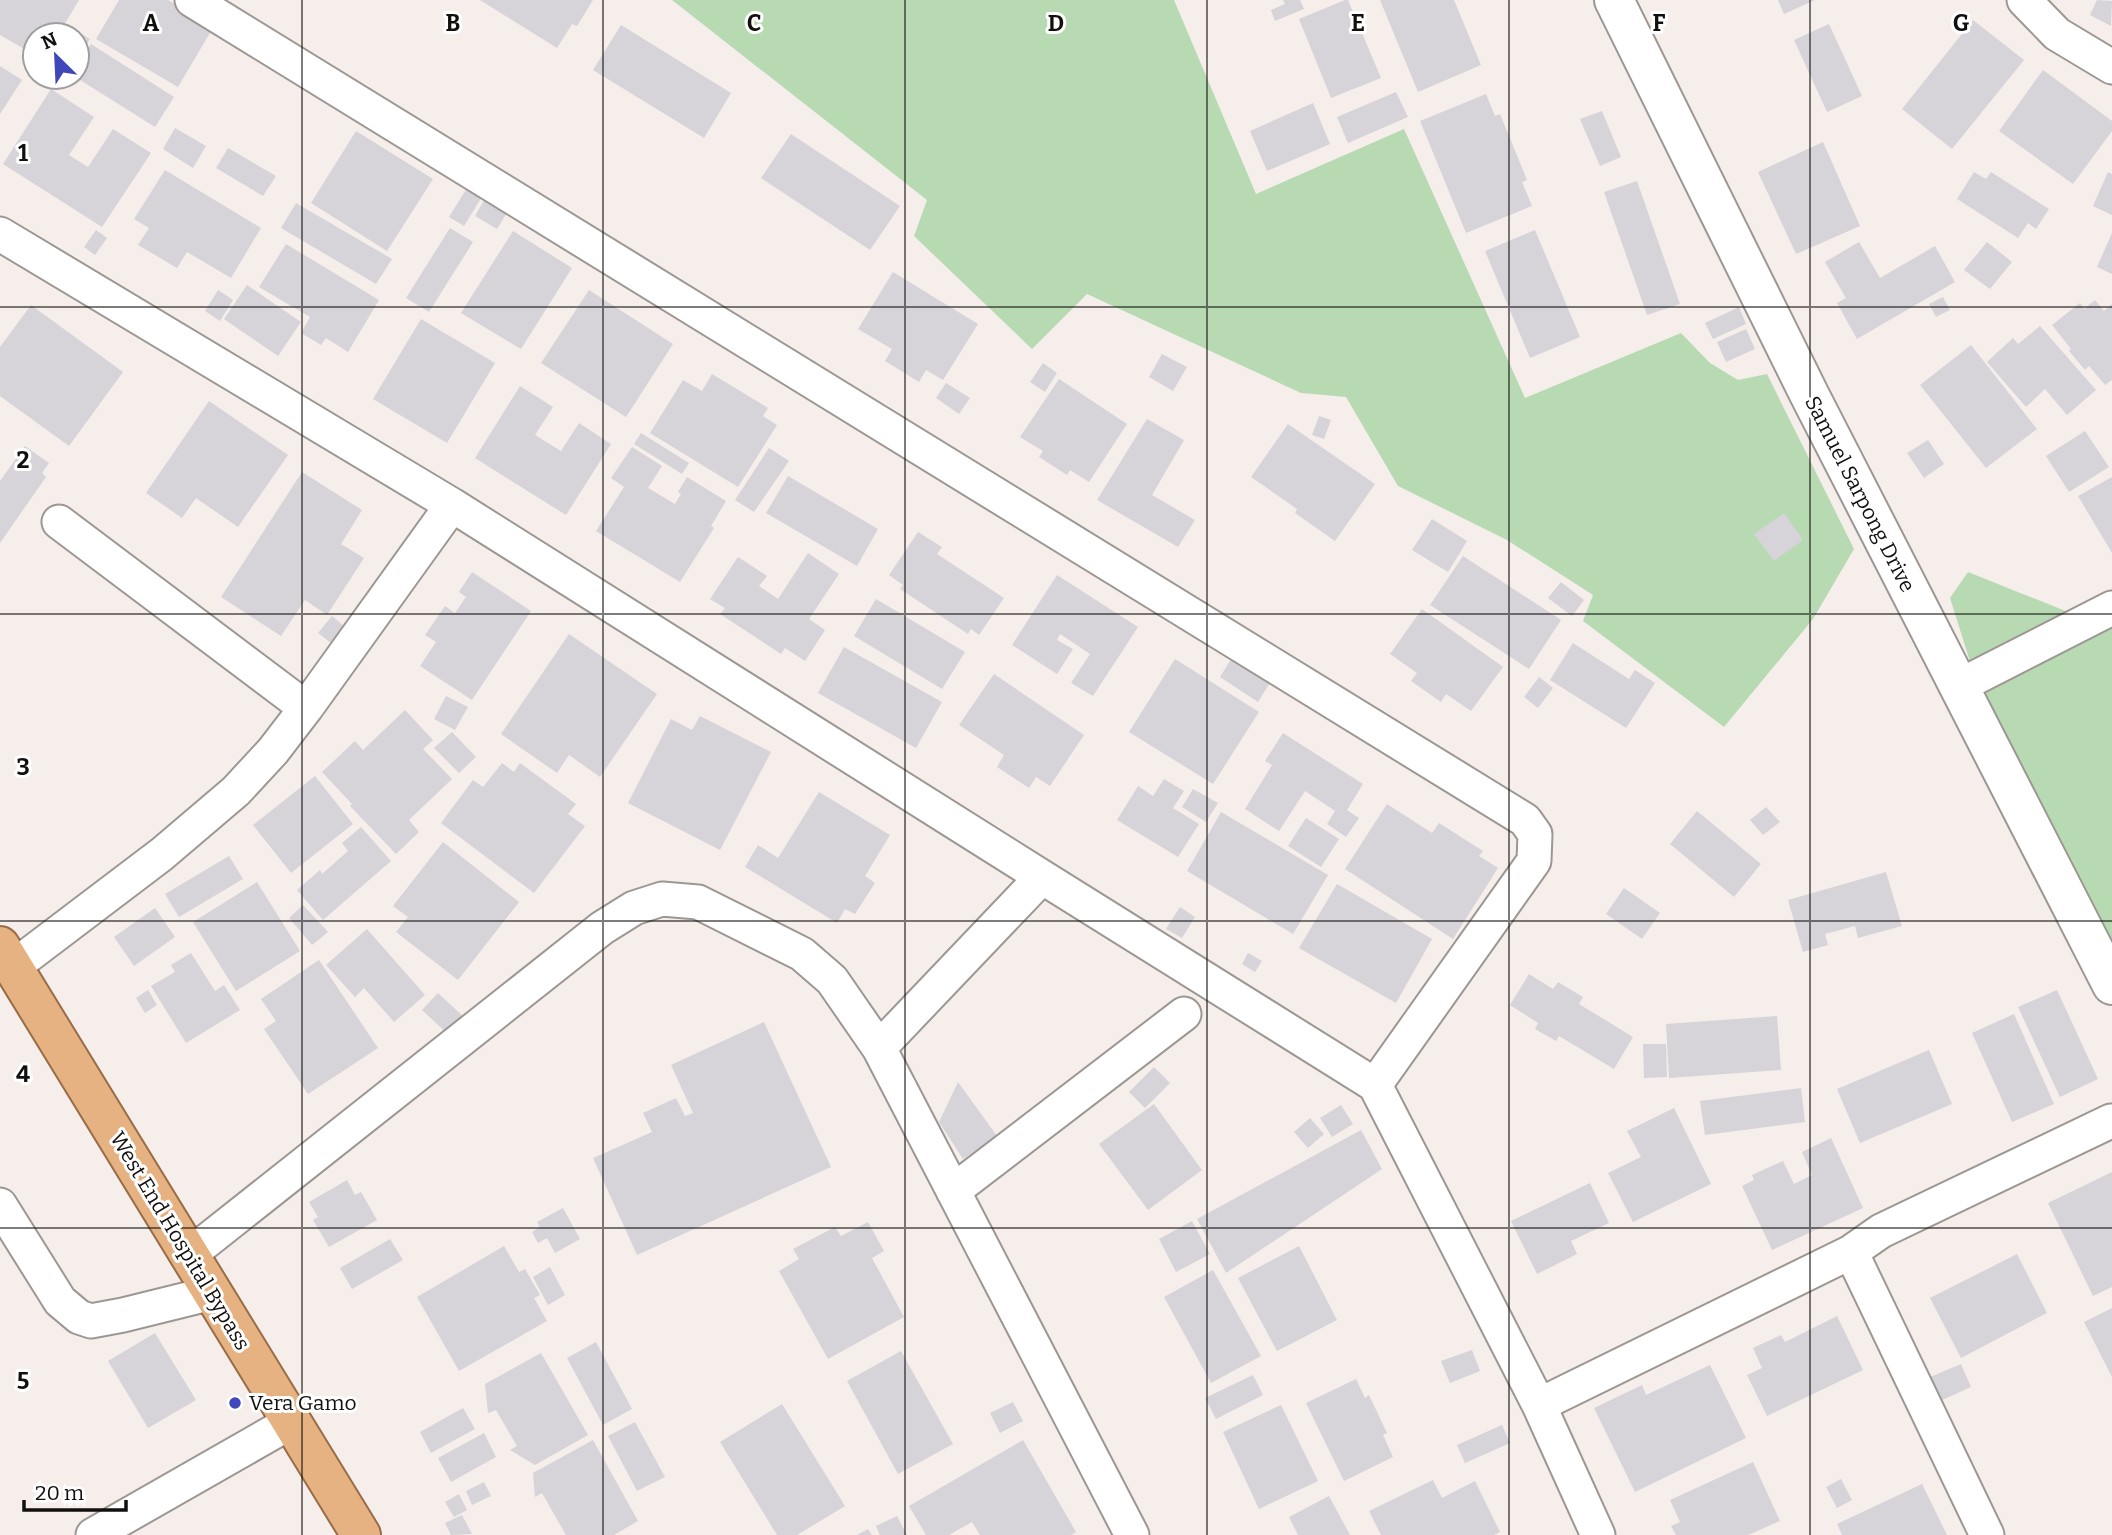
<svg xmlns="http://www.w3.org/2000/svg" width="2112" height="1535" viewBox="0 0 2112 1535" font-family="Bitter,serif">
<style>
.green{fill:#b8dab3}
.building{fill:#d6d3d9}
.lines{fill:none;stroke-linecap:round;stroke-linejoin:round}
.minor-casing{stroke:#9d9794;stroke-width:37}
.tertiary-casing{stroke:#9d9794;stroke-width:42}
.trunk-casing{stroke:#986c46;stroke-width:42}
.minor{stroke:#fff;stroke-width:33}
.tertiary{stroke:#fff;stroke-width:38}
.trunk{stroke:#e6b282;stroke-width:38}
.grid{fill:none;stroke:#12100f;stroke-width:2;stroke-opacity:0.55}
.poi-dot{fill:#3f47bb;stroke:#fff;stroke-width:2.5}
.labels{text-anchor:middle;stroke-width:6;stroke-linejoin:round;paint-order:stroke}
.street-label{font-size:21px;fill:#12100f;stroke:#fff}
.poi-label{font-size:21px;fill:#12100f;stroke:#fff;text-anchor:start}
.grid-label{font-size:23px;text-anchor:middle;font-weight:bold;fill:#12100f;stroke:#fff;stroke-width:6;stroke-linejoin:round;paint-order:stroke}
</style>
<rect width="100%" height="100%" fill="#f5eeeb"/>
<path class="green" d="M672 0H1174L1256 194 1404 129 1525 398 1681 333 1710 363 1738 380 1767 374 1854 549 1813 619 1724 727 1583 621 1593 595 1507 540 1398 486 1346 397 1301 393 1087 294 1032 349 914 236 927 200Z
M1968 572 2073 614 2112 596V948L1973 671 1950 598Z"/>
<path class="building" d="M0 0H79L58 35H35V55L0 35Z
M119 0H168L214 26 178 87 96 39Z
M480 0H593L577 26 572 24 557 48Z
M1283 0H1300L1304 9 1275 21 1271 10 1285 4Z
M1345 0H1348L1381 78 1331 98 1299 19Z
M1380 0H1454L1481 65 1418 92Z
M1778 0H1815L1784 14Z
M2097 0 2112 1 2111 26 2090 15Z
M1973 20 2024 60 1952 149 1902 109Z
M1829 24 1862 96 1827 112 1794 40Z
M621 25 731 93 704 138 593 70Z
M77 31 90 39 77 58V35H74Z
M91 44 174 97 155 127 77 78V65Z
M0 66 22 80 0 114Z
M2043 70 2112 121V131L2073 184 1999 131Z
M51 89 94 117 69 155 88 167 113 129 151 153 102 227 3 164Z
M1396 92 1408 117 1348 143 1337 117Z
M1486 94 1495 116 1500 114 1527 180 1522 182 1532 206 1466 233 1420 121Z
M1313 103 1330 144 1267 171 1250 131Z
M1602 111 1621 157 1600 166 1580 119Z
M175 128 206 146 193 168 163 149Z
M356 131 433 179 387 251 311 203Z
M791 134 900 206 870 250 761 178Z
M1823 142 1860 226 1796 254 1758 172Z
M228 148 276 176 263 196 216 168Z
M165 170 261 228 231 278 187 252 177 268 138 245 149 228 134 219Z
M1974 172 1986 179 1991 172 2049 209 2036 229 2028 223 2018 238 1957 199Z
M2108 172 2112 174V215L2093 206Z
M1637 181 1680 304 1647 315 1604 192Z
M470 183 485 192 464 226 449 217Z
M486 197 508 211 497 229 475 216Z
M296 203 392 259 376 284 281 228Z
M450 228 473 242 429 312 406 298Z
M96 230 107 238 95 255 84 247Z
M1535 230 1580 337 1530 358 1485 251Z
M513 231 572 268 521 349 461 313Z
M2112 233V274L2097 267Z
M1859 242 1880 278 1935 246 1955 282 1857 339 1837 303 1846 298 1825 262Z
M1987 242 2012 262 1990 289 1964 270Z
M286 244 379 300 348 352 326 338 321 345 301 333 310 317 259 287Z
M893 272 978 324 943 380 926 370 919 382 885 361 892 349 858 329Z
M247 285 301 322 278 356 224 319Z
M218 290 233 300 220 321 205 311Z
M589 290 673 344 626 417 541 363Z
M1943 297 1950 310 1936 317 1929 304Z
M2095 300 2104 311 2112 304V380L2105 385 2089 366 2085 370 2069 351 2071 349 2052 325 2080 303 2084 309Z
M31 305 123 372 69 446 0 396V347Z
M1739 307 1746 324 1713 339 1705 323Z
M421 319 495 363 447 443 373 399Z
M2040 326 2096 390 2067 415 2045 389 2026 407 1987 362 2013 338 2018 344Z
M1746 329 1755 349 1726 362 1717 342Z
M1971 345 2037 429 1986 468 1920 385Z
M1162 354 1187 367 1173 391 1149 377Z
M1043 363 1057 373 1045 392 1030 382Z
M712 374 768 408 763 416 777 425 738 487 650 433 683 380 702 391Z
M1059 379 1127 424 1089 482 1070 470 1067 475 1039 457 1043 451 1020 437Z
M946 383 970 398 959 414 936 398Z
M520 386 553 407 535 435 561 451 579 423 611 444 566 515 475 458Z
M209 401 288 455 238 527 196 498 182 518 146 493Z
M1319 416 1331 420 1324 439 1312 435Z
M1147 419 1184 440 1152 495 1195 520 1178 547 1097 500Z
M1288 424 1375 484 1335 541 1295 513 1297 509 1251 477Z
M2085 431 2109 467 2069 492 2046 456Z
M641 433 689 463 682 474 634 444Z
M1928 440 1944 464 1924 478 1907 453Z
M25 446 49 463 42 473 46 477 0 543V481Z
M632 447 662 466 648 488 675 504 681 494 678 492 687 477 726 501 711 526 714 528 680 582 596 531 624 487 611 478Z
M769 448 789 461 754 512 735 500Z
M302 472 362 510 341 544 364 558 327 615 305 600 281 636 221 597Z
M788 476 878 529 857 566 766 513Z
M2112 477V553L2078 496Z
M1784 513 1803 540 1774 561 1754 534Z
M1432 519 1467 541 1448 572 1412 550Z
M918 532 942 547 937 554 1004 598 979 635 971 629 968 634 900 589 903 585 889 575Z
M808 553 839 574 809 619 825 630 805 661 785 648 781 654 720 614 725 608 710 599 738 557 767 576 759 586 778 599Z
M1463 556 1561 620 1529 669 1430 605Z
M472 572 531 611 472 700 420 666 436 642 425 635 445 606 455 613 466 597 459 592Z
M1057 575 1138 627 1093 696 1071 683 1090 654 1060 634 1057 640 1073 649 1057 674 1012 645Z
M1561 582 1584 600 1572 616 1548 598Z
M876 599 965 652 942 689 854 636Z
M1422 609 1503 667 1471 711 1446 694 1441 702 1411 681 1417 673 1390 654Z
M332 616 345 627 331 643 318 633Z
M569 634 657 694 600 777 569 755 557 773 501 734Z
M1573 643 1629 679 1635 670 1655 683 1626 728 1550 680Z
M844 647 942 702 916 748 818 693Z
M1233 656 1271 681 1258 702 1220 677Z
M1175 659 1259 712 1213 784 1129 732Z
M994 674 1084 735 1050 786 1036 777 1029 788 997 767 1004 755 959 725Z
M1539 677 1553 688 1538 708 1524 697Z
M446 696 468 707 455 730 434 719Z
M405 710 433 740 423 749 452 779 409 820 419 832 396 854 350 806 352 804 322 772 355 741 363 750Z
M700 716 771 752 720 850 628 803 671 719 692 730Z
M452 732 476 757 459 773 434 748Z
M1283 733 1363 784 1347 810 1359 818 1346 837 1327 824 1335 811 1305 791 1279 831 1245 809 1272 765 1265 761Z
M502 763 514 772 520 763 576 804 568 814 585 826 534 893 441 823 473 780 483 787Z
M315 776 353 824 291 873 253 825Z
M1164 779 1184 791 1173 808 1199 824 1178 857 1117 820 1138 786 1153 796Z
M1193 789 1218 803 1206 822 1182 807Z
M819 792 890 835 865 876 875 883 855 914 845 909 837 923 745 867 758 845 778 858Z
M1387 804 1432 833 1439 823 1483 851 1479 856 1498 868 1453 939 1345 869Z
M1766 807 1780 822 1763 835 1750 820Z
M1697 811 1761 864 1734 897 1670 844Z
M1221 812 1328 875 1293 934 1187 871Z
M1306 818 1339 839 1321 867 1288 846Z
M361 827 391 861 323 920 297 890 320 870 322 874 348 851 342 843Z
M443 842 519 902 458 980 396 932 408 917 393 906Z
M229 856 243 879 179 917 165 894Z
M1886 872 1902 926 1858 938 1855 926 1825 934 1828 945 1803 952 1788 900Z
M257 882 300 951 236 991 193 922Z
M1337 884 1432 939 1396 1003 1299 948Z
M1624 888 1660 913 1642 939 1606 914Z
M303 905 328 932 312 945 289 918Z
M1180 907 1195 917 1182 938 1166 929Z
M155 908 175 937 134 966 114 937Z
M367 929 425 995 394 1022 364 988 355 997 326 965Z
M191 953 215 991 224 985 240 1010 186 1043 151 986 175 972 171 965Z
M1248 953 1262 961 1255 972 1242 964Z
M319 960 378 1048 308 1094 264 1029 276 1021 261 999Z
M1529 974 1553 989 1558 982 1583 997 1579 1004 1633 1037 1614 1069 1559 1036 1556 1041 1535 1029 1538 1023 1510 1005Z
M148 990 157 1005 145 1013 136 998Z
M2057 990 2098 1079 2060 1097 2018 1007Z
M438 993 466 1019 450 1036 422 1010Z
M2014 1014 2054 1104 2012 1122 1972 1033Z
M1777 1016 1781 1070 1669 1078 1666 1024Z
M764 1022 831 1167 637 1255 593 1158 652 1132 643 1113 676 1098 685 1116 693 1113 671 1065Z
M1643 1044H1666L1667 1077 1644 1078Z
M1929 1050 1952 1104 1860 1143 1837 1089Z
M1154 1067 1170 1083 1145 1108 1129 1092Z
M958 1082 997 1136 963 1159 939 1122Z
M1801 1088 1805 1122 1705 1135 1700 1101Z
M1154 1104 1202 1170 1148 1210 1099 1144Z
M1341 1105 1353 1124 1332 1137 1320 1118Z
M1674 1108 1711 1184 1633 1222 1608 1173 1641 1157 1627 1131Z
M1310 1118 1324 1134 1308 1148 1294 1132Z
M1361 1130 1382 1169 1226 1273 1197 1219Z
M1831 1138 1863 1208 1772 1250 1742 1186 1754 1180 1752 1175 1783 1161 1794 1184 1812 1175 1802 1152Z
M2112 1172V1287L2093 1296 2048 1203Z
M347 1180 355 1195 361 1192 377 1220 329 1247 313 1220 318 1217 309 1202Z
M1590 1183 1609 1223 1571 1241 1577 1254 1537 1274 1511 1221Z
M563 1208 580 1239 555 1253 547 1238 538 1243 532 1232 540 1227 537 1222Z
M1192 1221 1210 1254 1176 1272 1159 1239Z
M868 1222 884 1251 872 1258 904 1317 828 1359 779 1271 799 1259 793 1249 835 1227 841 1236Z
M390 1239 403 1260 352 1289 340 1268Z
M504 1246 519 1272 525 1269 540 1295 534 1298 547 1321 459 1371 417 1297Z
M1299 1246 1337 1320 1277 1351 1238 1278Z
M2017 1254 2047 1313 1961 1358 1930 1298Z
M550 1267 565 1295 548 1305 533 1277Z
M1213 1270 1261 1356 1211 1383 1164 1297Z
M2112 1308V1377L2084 1322Z
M1837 1316 1863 1370 1767 1416 1747 1375 1762 1368 1753 1348 1781 1335 1785 1342Z
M155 1333 196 1400 148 1428 108 1361Z
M596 1342 632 1409 603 1425 567 1358Z
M1472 1350 1480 1371 1450 1383 1441 1361Z
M901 1351 953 1444 898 1474 847 1381Z
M541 1353 588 1435 535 1465 510 1450 517 1446 496 1410 488 1413 485 1384Z
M1961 1364 1971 1387 1940 1401 1930 1377Z
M1710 1365 1746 1438 1635 1492 1594 1408 1642 1385 1646 1395Z
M1253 1375 1263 1395 1216 1419 1205 1398Z
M1356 1379 1365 1398 1369 1395 1387 1433 1383 1435 1393 1457 1344 1481 1306 1403Z
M1013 1402 1023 1421 1000 1433 990 1413Z
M782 1404 845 1506 797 1535H777L720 1442Z
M1281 1405 1318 1481 1259 1509 1223 1432Z
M463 1408 475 1429 431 1453 420 1432Z
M635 1422 665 1477 637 1491 608 1436Z
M1502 1425 1510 1443 1465 1463 1457 1445Z
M484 1433 496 1457 451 1482 438 1458Z
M593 1440 638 1521 614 1535H566L542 1493 535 1497 533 1473Z
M1023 1440 1076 1532 1071 1535H980L972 1522 949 1535H926L909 1506Z
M1753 1462 1780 1521 1748 1535H1676L1671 1526 1680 1522 1670 1500Z
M1841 1479 1852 1500 1837 1508 1826 1487Z
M1433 1480 1442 1498 1475 1481 1500 1532 1494 1535H1381L1369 1511Z
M484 1482 491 1496 472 1505 466 1491Z
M1922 1484 1947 1535H1842L1837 1524Z
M459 1494 467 1510 454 1517 445 1502Z
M1329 1496 1350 1535H1298L1289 1517Z
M462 1515 472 1534 451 1535 445 1523Z
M897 1516 907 1535H880L876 1526Z
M868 1529 872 1535H857Z"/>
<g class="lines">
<defs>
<path id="minor" d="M192 0 1525 820 1535 834 1534 861 1375 1085
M2024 0 2057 34 2112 67
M0 234 452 505 1042 877 1375 1085 1539 1405 1598 1535
M59 522 306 708
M1959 686 2112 608
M13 967 162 854 236 791 273 751 306 708 452 505
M879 1048 1042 877
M953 1191 1184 1014
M0 1205 60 1301 79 1317 91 1321 123 1315 212 1293
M1851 1252 1987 1535
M189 1255 602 928 634 908 662 899 698 902 802 954 832 980 879 1048 1132 1535
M1539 1405 1851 1252 1881 1231 2111 1121
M93 1535 291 1422"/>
<path id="tertiary" d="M1614 0 1809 394 2112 985"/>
<path id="trunk" d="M0 946 361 1535"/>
</defs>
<use href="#minor" class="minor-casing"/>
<use href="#tertiary" class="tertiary-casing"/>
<use href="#trunk" class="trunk-casing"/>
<use href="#minor" class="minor"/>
<use href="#tertiary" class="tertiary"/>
<use href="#trunk" class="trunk"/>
</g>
<path class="grid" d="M302 0V1535M603 0V1535M905 0V1535M1207 0V1535M1509 0V1535M1810 0V1535M0 307H2112M0 614H2112M0 921H2112M0 1228H2112"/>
<circle class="poi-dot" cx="235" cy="1403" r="7"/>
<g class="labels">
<g class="street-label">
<text transform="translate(1860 494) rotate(63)" y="7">Samuel Sarpong Drive</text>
<text transform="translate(180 1241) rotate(59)" y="7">West End Hospital Bypass</text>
</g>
<g class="poi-label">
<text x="249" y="1410">Vera Gamo</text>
</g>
</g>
<g class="grid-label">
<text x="151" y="31">A</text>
<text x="453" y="31">B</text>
<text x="754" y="31">C</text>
<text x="1056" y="31">D</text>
<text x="1358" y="31">E</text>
<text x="1659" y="31">F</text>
<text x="1961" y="31">G</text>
<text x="23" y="161">1</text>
<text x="23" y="468">2</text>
<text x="23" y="775">3</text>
<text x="23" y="1082">4</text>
<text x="23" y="1389">5</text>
</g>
<g transform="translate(56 56) rotate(336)"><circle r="33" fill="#ffffff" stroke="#a09f9f" stroke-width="2"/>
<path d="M0-5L12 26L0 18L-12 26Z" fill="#3f47bb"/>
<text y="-10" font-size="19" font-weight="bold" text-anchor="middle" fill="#12100f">N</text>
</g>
<path d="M24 1500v10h102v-10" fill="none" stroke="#12100f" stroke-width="3.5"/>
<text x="35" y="1500" font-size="21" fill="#12100f" stroke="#ffffff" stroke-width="5" paint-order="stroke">20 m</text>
</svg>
